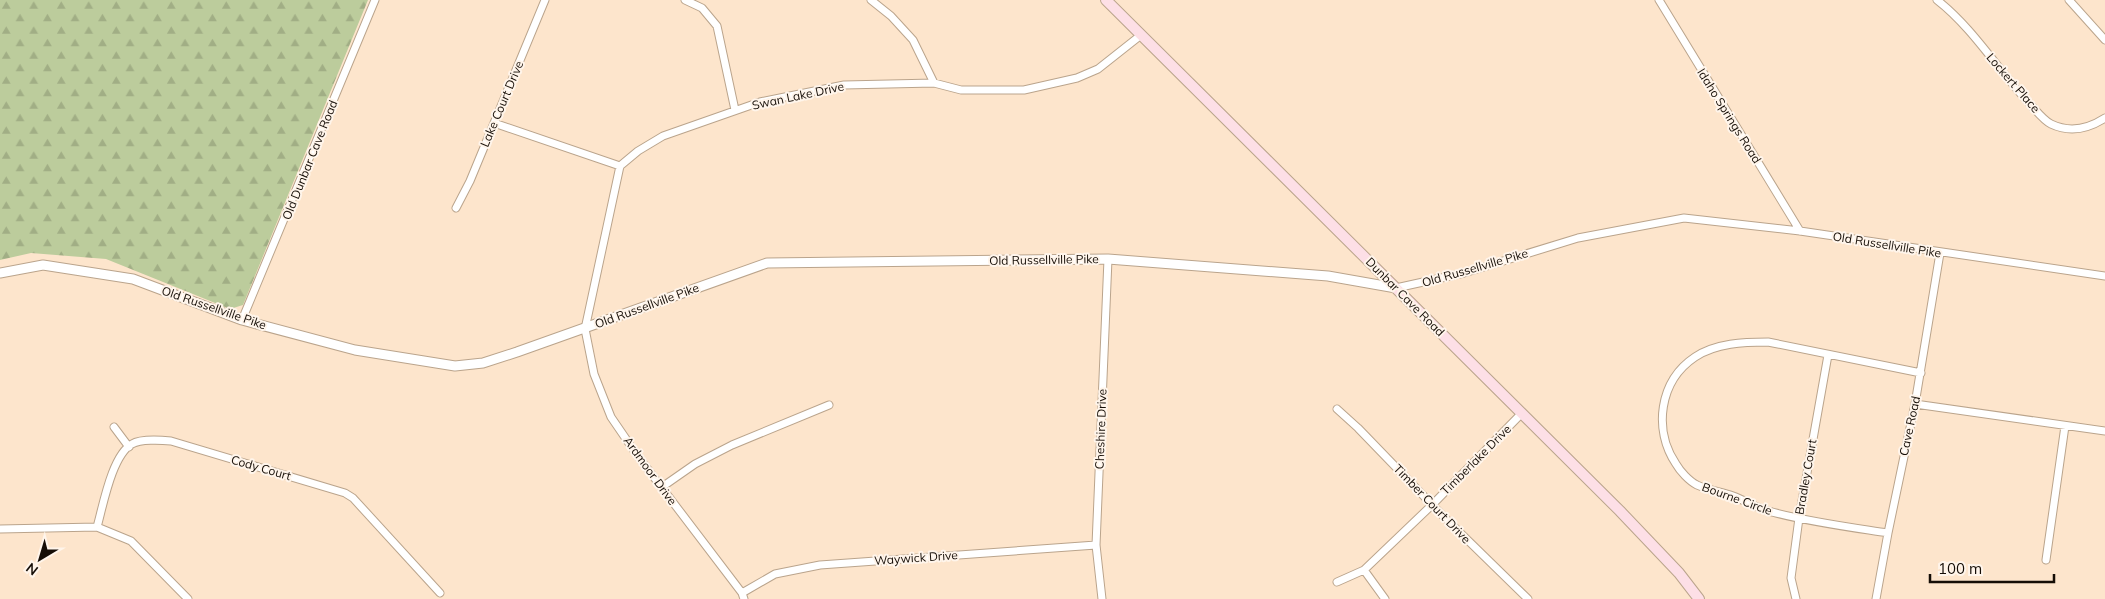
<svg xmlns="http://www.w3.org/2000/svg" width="2105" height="599" viewBox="0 0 2105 599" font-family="Mulish,sans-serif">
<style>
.forest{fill:url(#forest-firs)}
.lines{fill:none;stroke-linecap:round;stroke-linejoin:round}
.minor-casing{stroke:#baa48c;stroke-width:9}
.tertiary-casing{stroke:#baa48c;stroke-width:11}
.secondary-casing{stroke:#baa48c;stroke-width:12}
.minor{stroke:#fff;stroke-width:7}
.tertiary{stroke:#fff;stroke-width:9}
.secondary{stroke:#fddfe6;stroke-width:10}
.labels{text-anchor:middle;stroke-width:4;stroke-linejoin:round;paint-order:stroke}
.street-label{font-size:12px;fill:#150d06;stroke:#fff5eb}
</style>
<defs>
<pattern id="forest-firs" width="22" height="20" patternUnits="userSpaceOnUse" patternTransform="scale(1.25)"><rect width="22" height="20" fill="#bccc9c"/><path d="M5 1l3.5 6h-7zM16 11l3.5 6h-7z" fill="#a1ae85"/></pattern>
</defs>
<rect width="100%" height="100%" fill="#fde5cc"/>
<path class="forest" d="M0 0H368L243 305 230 309 106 259 31 253 0 260Z"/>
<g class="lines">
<defs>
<path id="minor" d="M685 0 702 8 717 26 735 110
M871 0 891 16 913 40 934 83
M1659 0 1800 231
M1937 0C1973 28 1998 70 2029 103 2035 109 2043 120 2051 124 2070 133 2088 129 2105 118
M2069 0 2105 40
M494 123 620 166
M456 208 470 181 545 0
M1396 288 1464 273 1578 238 1684 218 1800 231 2105 276
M242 320 375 0
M1915 404 2105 431
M1337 409 1358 428 1444 517 1528 599
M114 427 129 447
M662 487 695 464 732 445 829 405
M97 527C103 506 112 455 132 444 140 439 161 440 171 441L345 493 353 498 440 593
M0 529 97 527 131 541 188 599
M1888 533C1849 527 1810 522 1772 512 1758 509 1746 501 1733 496 1722 492 1708 490 1697 485 1689 481 1680 471 1676 464 1653 430 1659 381 1695 357 1716 343 1744 342 1768 342L1921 373
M2046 560 2065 426
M1364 570 1385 599
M1337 582 1364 570 1433 504 1522 413
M742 593 775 574 820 565 1096 545
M744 599 742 593 637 455 611 417 594 374 585 329 620 166 638 151 663 136 760 102 844 85 934 83 961 90H1024L1077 78 1098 69 1141 35
M1102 599 1096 545 1108 259
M1796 599 1791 578 1799 518 1828 355
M1876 599 1888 533 1915 404 1940 253"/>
<path id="tertiary" d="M0 273 43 265 133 279 242 320 355 350 455 366 483 363 517 352 767 263 1108 259 1328 276 1396 288"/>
<path id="secondary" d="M1106 0 1620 511 1679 573 1699 599"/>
</defs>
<use href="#minor" class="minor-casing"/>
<use href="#tertiary" class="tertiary-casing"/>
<use href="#secondary" class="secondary-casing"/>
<use href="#minor" class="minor"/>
<use href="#tertiary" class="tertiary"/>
<use href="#secondary" class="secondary"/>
</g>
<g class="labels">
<g class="street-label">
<text transform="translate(2013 83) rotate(49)" y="4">Lockert Place</text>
<text transform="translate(798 96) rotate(-12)" y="4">Swan Lake Drive</text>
<text transform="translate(502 104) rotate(-67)" y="4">Lake Court Drive</text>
<text transform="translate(1729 116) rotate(58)" y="4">Idaho Springs Road</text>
<text transform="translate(310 160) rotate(-68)" y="4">Old Dunbar Cave Road</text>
<text transform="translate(1887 245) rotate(9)" y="4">Old Russellville Pike</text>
<text transform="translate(1044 260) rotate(-1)" y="4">Old Russellville Pike</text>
<text transform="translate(1475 268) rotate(-16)" y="4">Old Russellville Pike</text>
<text transform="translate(1405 297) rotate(45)" y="4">Dunbar Cave Road</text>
<text transform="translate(647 306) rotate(-20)" y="4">Old Russellville Pike</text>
<text transform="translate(214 308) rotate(19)" y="4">Old Russellville Pike</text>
<text transform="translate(1910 426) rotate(-78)" y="4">Cave Road</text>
<text transform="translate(1101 429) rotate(-88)" y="4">Cheshire Drive</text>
<text transform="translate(1476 460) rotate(-45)" y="4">Timberlake Drive</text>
<text transform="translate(261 468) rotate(16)" y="4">Cody Court</text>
<text transform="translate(650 471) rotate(54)" y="4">Ardmoor Drive</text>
<text transform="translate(1806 477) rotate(-80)" y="4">Bradley Court</text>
<text transform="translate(1737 499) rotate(20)" y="4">Bourne Circle</text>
<text transform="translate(1432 504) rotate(46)" y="4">Timber Court Drive</text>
<text transform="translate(916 558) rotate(-4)" y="4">Waywick Drive</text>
</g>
</g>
<g transform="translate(40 559) rotate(218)" stroke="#fff5eb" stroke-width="4" paint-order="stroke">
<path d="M0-4L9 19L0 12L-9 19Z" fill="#150d06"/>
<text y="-8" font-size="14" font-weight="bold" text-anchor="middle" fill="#150d06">N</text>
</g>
<path d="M1930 574v8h124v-8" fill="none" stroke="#150d06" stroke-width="2.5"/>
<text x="1938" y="574" font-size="15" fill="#150d06" stroke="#fff5eb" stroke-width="4" paint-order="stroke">100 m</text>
</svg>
